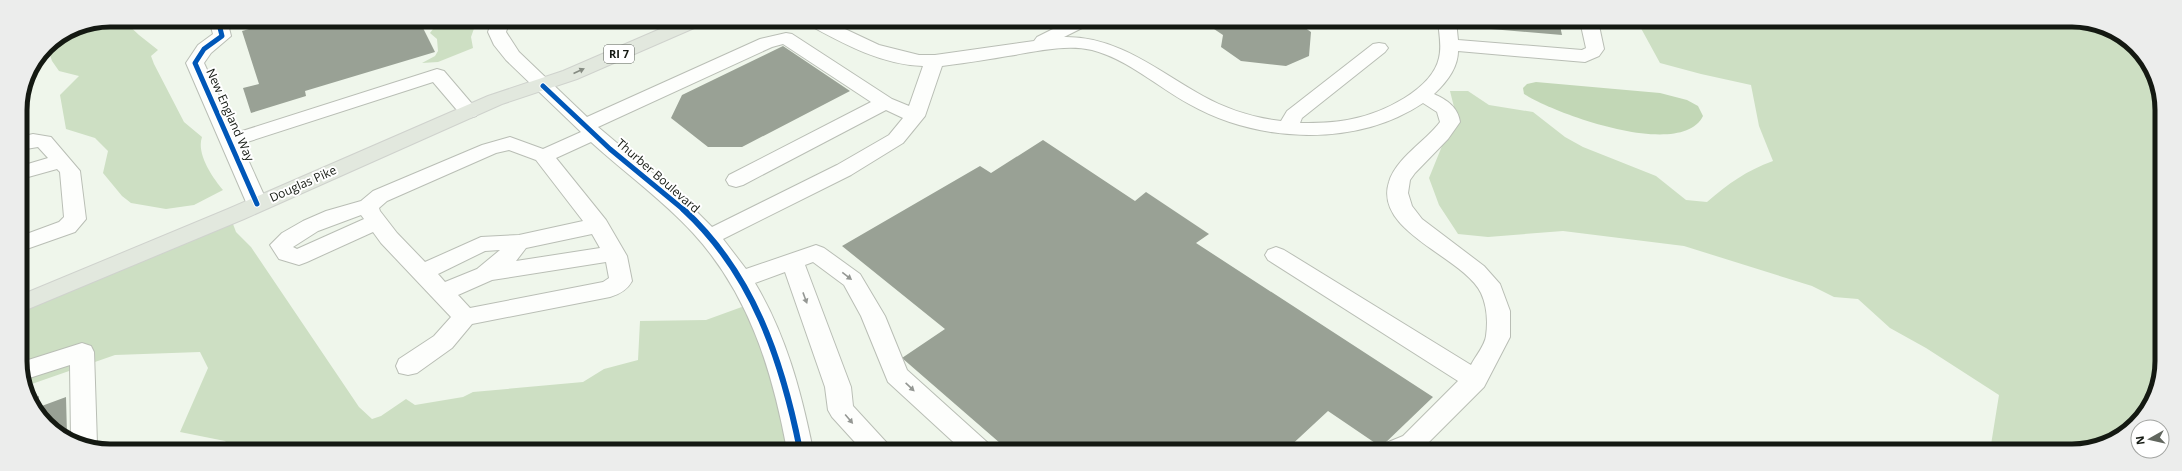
<svg xmlns="http://www.w3.org/2000/svg" width="2182" height="471" viewBox="0 0 2182 471" font-family="'Open Sans',sans-serif">
<style>
.forest{fill:#cddfc3}
.water{fill:#c2d7b6}
.building{fill:#99a195}
.lines{fill:none;stroke-linecap:round;stroke-linejoin:round}
.minor-casing{stroke:#b9beb5;stroke-width:2}
.major-casing{stroke:#cfd2cd;stroke-width:2}
.minor{fill:#fdfefc;fill-rule:evenodd}
.major{fill:#e2e8de;fill-rule:evenodd}
.cycleway-far1-casing{stroke:#fff;stroke-width:7}
.cycleway-casing{stroke:#fff;stroke-width:9}
.cycleway-far1{stroke:#0057b8;stroke-width:5}
.cycleway{stroke:#0057b8;stroke-width:6}
.oneway{fill:#858b82}
.oneway2{fill:#949793}
.labels{text-anchor:middle;stroke-width:4;stroke-linejoin:round;paint-order:stroke}
.shield{fill:#fff;stroke:#5a5e59;stroke-width:1}
.shield-label{font-size:11px;font-weight:bold;fill:#141912}
.street-label{font-size:12px;fill:#141912;stroke:#fff}
.rim{fill:none;stroke:#141912;stroke-width:5}
</style>
<rect width="100%" height="100%" fill="#eff6eb"/>
<path class="forest" d="M110 20H123L139 35 158 50 151 56 154 64 184 122 202 137C196 154 213 178 223 190L194 205 166 209 131 203 122 196 103 173 108 151 95 138 66 129 60 95 79 76 59 71 52 61 47 46 76 27Z
M425 20H449L463 25 477 20 471 37 473 48 438 62 422 63 435 56 438 51 437 39 430 33 436 25Z
M1637 21 2089 22 2135 46 2160 93V378L2131 429 2077 451H1990L1999 395 1926 348 1890 328 1858 299 1834 297 1812 286 1684 246 1563 231 1488 237 1458 234 1439 205 1429 178 1442 146 1458 123 1450 91H1468L1489 105 1533 112 1565 137 1583 147 1656 176 1686 200 1707 202C1729 183 1746 171 1773 161L1759 126 1751 85 1701 74 1660 63Z
M230 216 236 232 251 247 359 407 372 419 381 416 406 399 415 405 463 397 473 392 583 382 604 369 638 360 640 321 706 320 750 304 797 450 232 449 225 441 180 432 208 368 200 352 115 355 26 386 22 378 21 302Z"/>
<path class="water" d="M1536 82 1660 93 1687 100 1698 106 1703 116C1681 160 1555 114 1524 94L1523 88 1527 84Z"/>
<path class="building" d="M280 20H419L435 52 305 91 306 96 251 113 243 88 259 84 242 31Z
M1202 21H1295L1311 32 1309 56 1286 66 1241 61 1221 47 1223 35Z
M1478 21H1559L1562 35 1479 28Z
M783 46 850 91 742 147H708L671 118 682 95Z
M1043 140 1135 201 1146 192 1209 234 1196 243 1433 397 1381 447 1328 411 1286 450H1008L902 358 945 329 842 246 980 166 991 173Z
M39 396V407L66 397 67 435 47 425 33 399Z"/>
<g class="lines">
<defs>
<path id="minor" d="M209 20H227L231 36 211 53 204 63 236 133 437 69 444 71 479 112 476 116 469 118 462 116 433 82 241 144 268 204 265 209 257 211 249 209 186 63 198 45 213 34Z
M492 20H510L506 32 519 52 587 117 760 39 786 33 792 34 892 99 909 106 923 66C882 65 844 44 809 25L806 21H828L879 45 919 55H935L1034 41 1037 37 1069 21H1091L1088 25 1064 37C1118 36 1158 71 1203 96 1226 109 1254 118 1281 121L1287 111 1373 44 1379 43 1385 44 1388 48 1385 52 1302 118 1300 123C1317 123 1335 123 1352 119 1382 113 1432 90 1439 58 1442 46 1439 33 1438 21H1456L1458 40 1582 50 1586 48 1580 21H1598L1604 49 1599 56 1585 62 1458 51C1458 68 1446 83 1434 94 1447 100 1458 107 1460 122L1448 139 1415 173 1410 180 1408 193 1412 206 1422 219 1484 266 1500 284 1510 311V337L1484 387 1421 450H1382L1386 443 1403 436 1458 381 1268 260 1265 255 1268 250 1276 247 1284 250 1471 365C1475 357 1485 345 1486 336 1488 322 1487 306 1481 293 1464 257 1373 232 1389 182 1396 158 1426 141 1440 122L1437 112 1423 103C1356 148 1258 143 1189 104 1158 87 1127 59 1092 50 1064 44 1035 52 1008 56 986 60 964 63 942 66L925 116 903 143 851 175 723 239 746 269 816 245 824 248 860 274 885 316 907 370 988 443 992 450H962L888 382 861 316 844 285 813 262 805 265 851 387 853 406 887 443 891 450H862L832 417 828 410 825 387 785 272 755 283C786 335 801 391 813 450H787C772 370 749 294 693 233 663 200 625 173 591 142L556 158 606 220 627 256 632 281C627 290 620 294 610 297L472 324 452 348 417 373 408 375 399 373 396 366 399 359 434 336 451 317 381 243 373 232 307 262 299 265 279 259 270 245 282 233 303 221 326 211 361 201 373 191 482 145 510 137 543 149 581 132 506 60 494 45 488 32ZM783 44 871 102 729 175 726 180 729 185 736 187 743 185 886 110 903 118 889 135 837 165 712 227 686 201 598 127 772 47ZM509 150 536 160 583 221 519 235 481 237 425 262 397 233 380 211 379 208 387 201 496 153ZM361 215 364 219 297 249 293 247 318 231ZM592 234 600 248 516 261 526 248ZM500 250 477 269 445 282 438 274 485 251ZM606 262 609 278 603 282 470 308 458 295 492 280Z
M33 134 51 137 80 171 86 219 75 232 21 251V236L59 222 64 217 60 172 57 169 21 179V166L48 158 38 147 20 150V137Z
M82 343 91 346 94 352 97 444 94 449 71 438 70 365 23 380 22 378V362Z"/>
<path id="major" d="M681 20 704 21 701 25 577 79 502 104 244 219 21 312V295L228 209 488 96 563 71Z"/>
</defs>
<use href="#minor" class="minor-casing"/>
<use href="#major" class="major-casing"/>
<use href="#minor" class="minor"/>
<use href="#major" class="major"/>
<defs>
<path id="cycleway-far1" d="M218 20 222 36 204 49 195 63 257 204
M543 86 610 149 684 210"/>
<path id="cycleway" d="M683 209C753 273 782 360 800 450"/>
</defs>
<use href="#cycleway-far1" class="cycleway-far1-casing"/>
<use href="#cycleway" class="cycleway-casing"/>
<use href="#cycleway-far1" class="cycleway-far1"/>
<use href="#cycleway" class="cycleway"/>
</g>
<defs><path id="oneway-solid" d="M-6-.8H1V-3.2L6.5 0L1 3.2V.8H-6Z"/></defs>
<use class="oneway" href="#oneway-solid" transform="translate(579 71) rotate(-24)"/>
<g class="oneway2">
<use href="#oneway-solid" transform="translate(847 276) rotate(38)"/>
<use href="#oneway-solid" transform="translate(805 298) rotate(70)"/>
<use href="#oneway-solid" transform="translate(910 387) rotate(43)"/>
<use href="#oneway-solid" transform="translate(849 419) rotate(50)"/>
</g>
<g class="labels">
<rect class="shield" x="604" y="45" width="30" height="18" rx="3"/>
<g class="shield-label">
<text x="619" y="58">RI 7</text>
</g>
<g class="street-label">
<text transform="translate(230 115) rotate(66)" y="4">New England Way</text>
<text transform="translate(658 176) rotate(41)" y="4">Thurber Boulevard</text>
<text transform="translate(303 184) rotate(-24)" y="4">Douglas Pike</text>
</g>
</g>
<path d="M0 0H2182V471H0ZM110 27H2072A83 83 0 0 1 2155 110V361A83 83 0 0 1 2072 444H110A83 83 0 0 1 27 361V110A83 83 0 0 1 110 27Z" fill="#ecedec" fill-rule="evenodd"/>
<path class="rim" d="M110 27H2072A83 83 0 0 1 2155 110V361A83 83 0 0 1 2072 444H110A83 83 0 0 1 27 361V110A83 83 0 0 1 110 27Z"/>
<g transform="translate(2150 439) rotate(262)"><circle r="19" fill="#ffffff" stroke="#a1a3a0"/>
<path d="M0-3L7 15L0 10L-7 15Z" fill="#61665e"/>
<text y="-6" font-size="11" font-weight="bold" text-anchor="middle" fill="#141912">N</text>
</g>
</svg>
